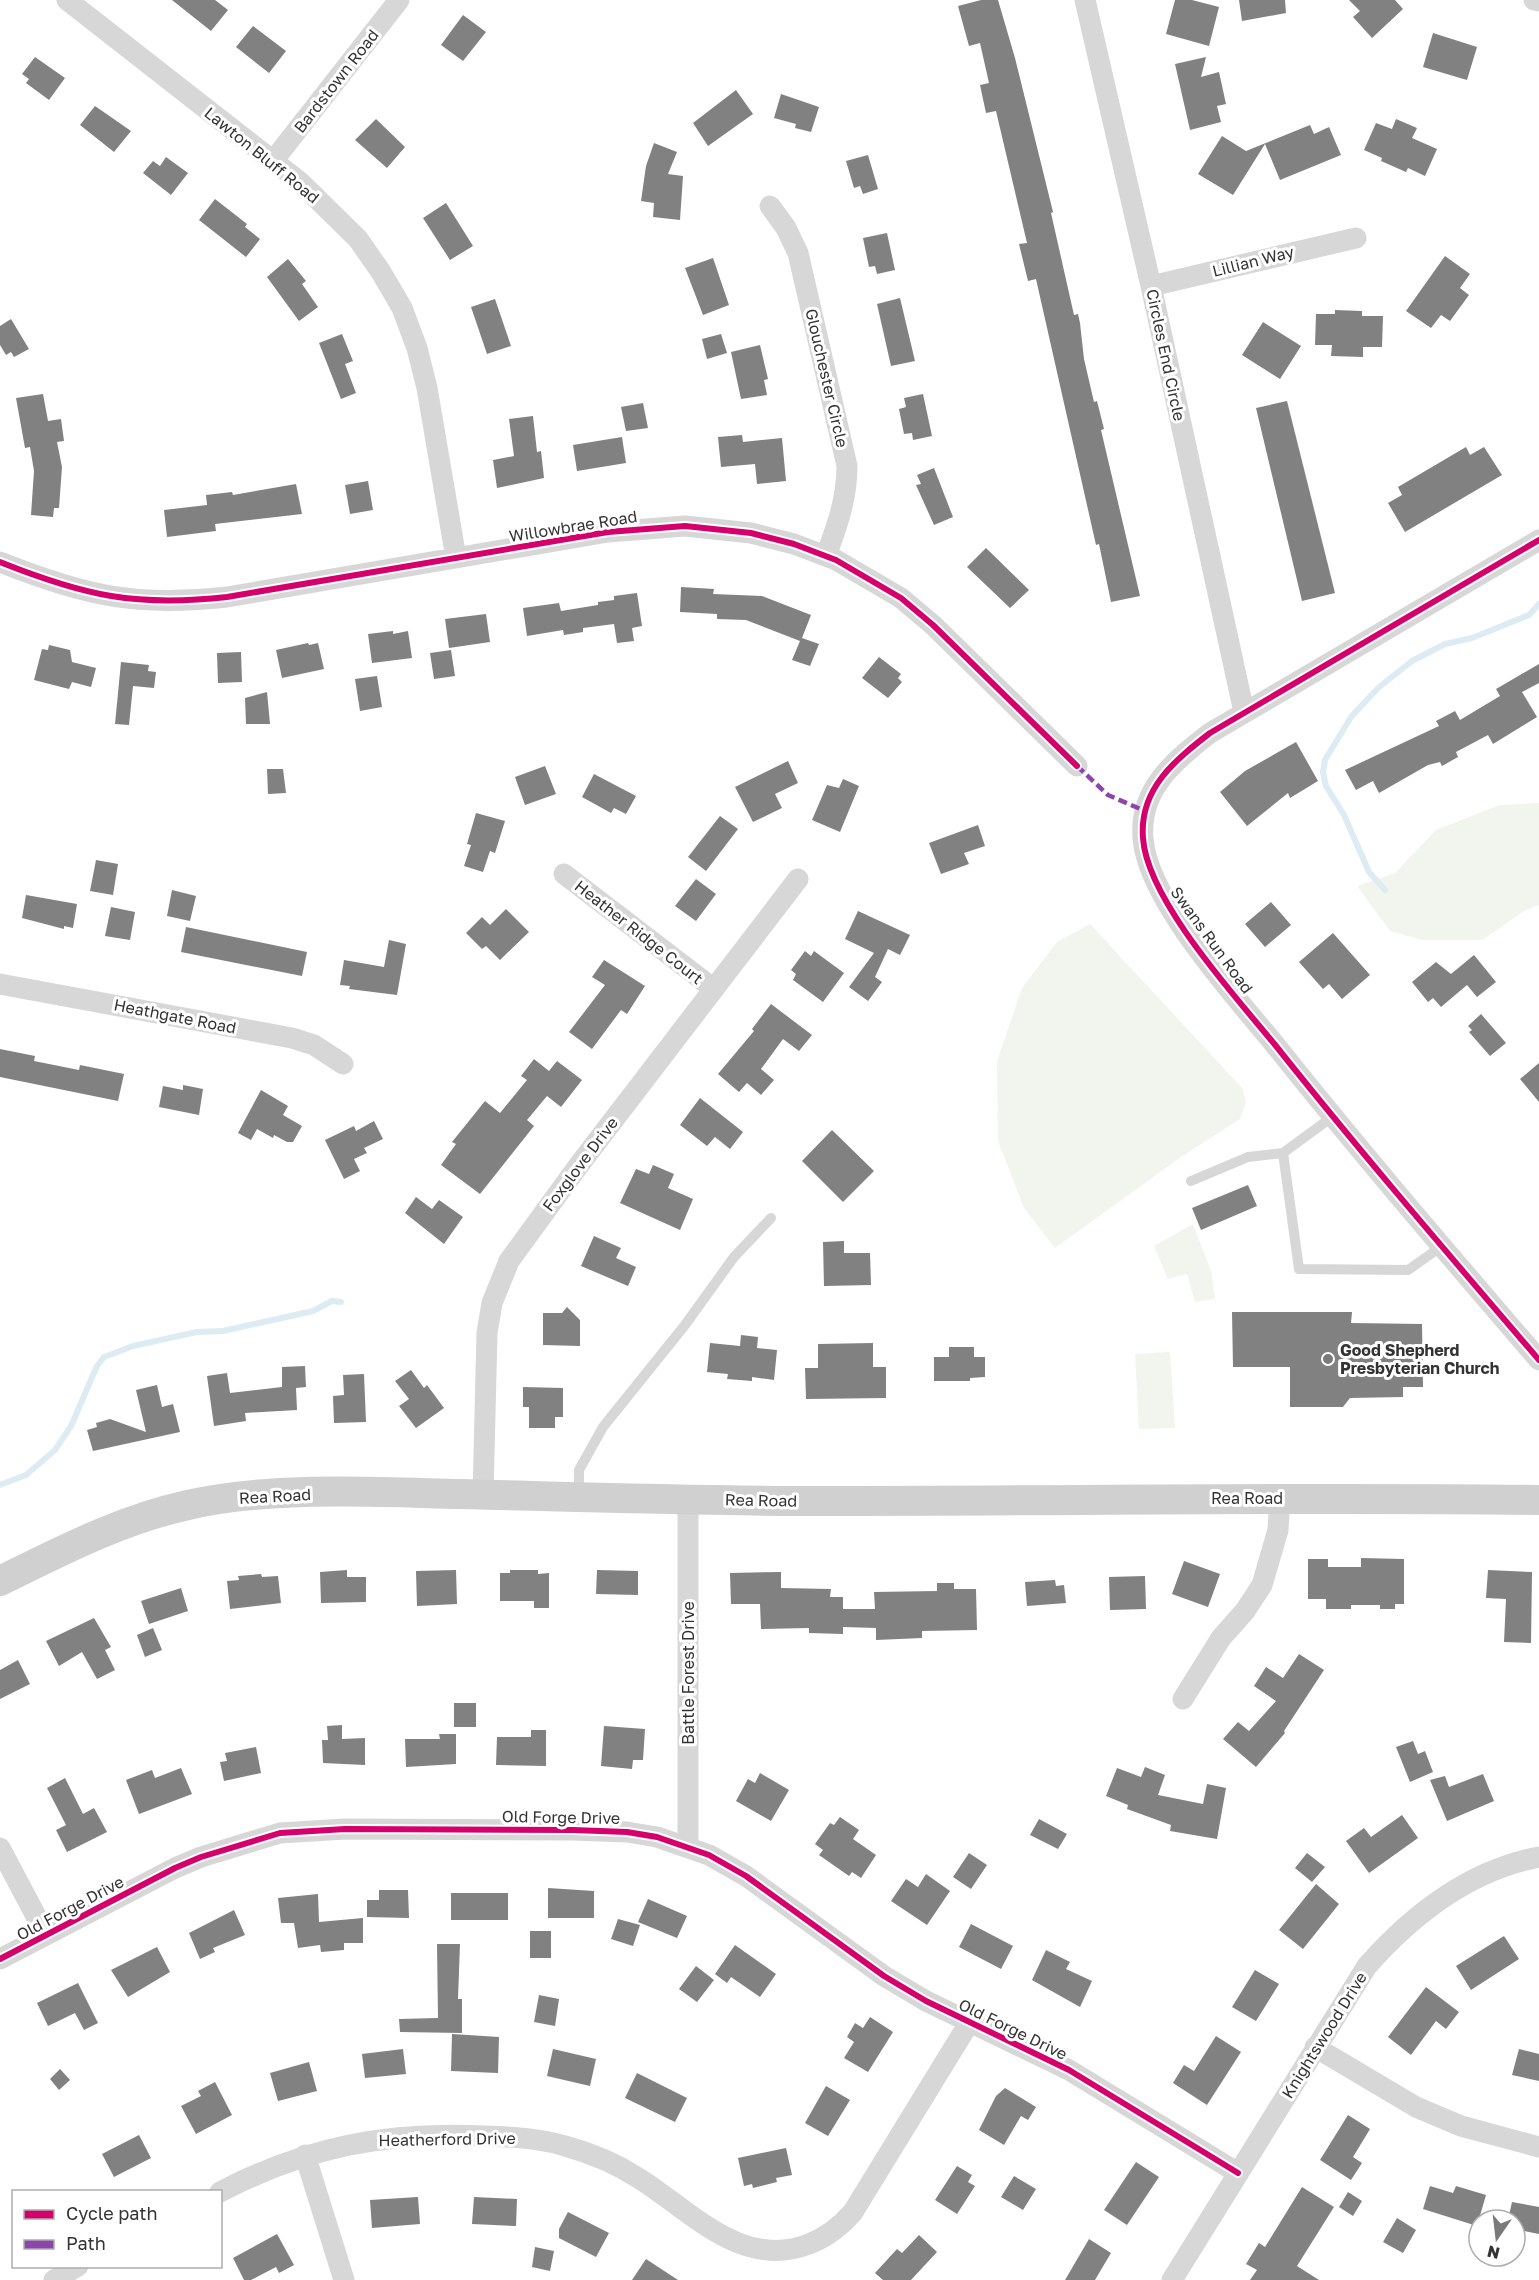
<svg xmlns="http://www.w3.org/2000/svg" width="1539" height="2280" viewBox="0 0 1539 2280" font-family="'Golos Text',sans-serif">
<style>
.green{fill:#f1f5ed}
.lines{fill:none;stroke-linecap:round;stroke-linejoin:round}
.stream{stroke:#ddebf3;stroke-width:6}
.building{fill:#818181}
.service{stroke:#d7d7d7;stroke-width:10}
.minor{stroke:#d7d7d7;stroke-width:21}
.secondary{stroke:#d0d0d0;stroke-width:30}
.quiet{stroke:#8e44ad;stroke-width:4.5;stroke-dasharray:9 4.5;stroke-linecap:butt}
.cycleway-casing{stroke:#fff;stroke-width:10}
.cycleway{stroke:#d6006c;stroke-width:6}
.poi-dot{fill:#7a7a7a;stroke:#fff;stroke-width:2}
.labels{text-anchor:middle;stroke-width:6;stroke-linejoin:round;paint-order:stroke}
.street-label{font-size:16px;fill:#333;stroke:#fff}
.poi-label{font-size:16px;font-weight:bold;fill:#333;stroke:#fff;text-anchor:start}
</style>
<rect width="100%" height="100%" fill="#fff"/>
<path class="green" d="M1539 803V905L1526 910 1482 940H1422L1390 931 1357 886 1395 873 1436 830 1500 805Z
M1090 924 1243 1089 1246 1103 1240 1119 1181 1157 1055 1248 1024 1208 998 1141 997 1061 1022 988 1057 942Z
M1193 1224 1211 1271 1215 1299 1195 1302 1187 1274 1168 1279 1154 1246Z
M1170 1352 1175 1428 1139 1429 1135 1354Z"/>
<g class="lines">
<path class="stream" d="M1385 890 1369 872 1344 815 1326 786 1323 772 1325 760 1351 717 1378 688 1412 661 1445 644 1472 638 1529 615 1539 604
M0 1485 26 1475 55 1450 71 1426 97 1366 104 1357 133 1346 197 1332 223 1331 313 1311 332 1301 341 1302"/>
</g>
<path class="building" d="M172 0H215L228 10 211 31Z
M981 0H998L1015 58 1053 212 1051 213 1074 315 1078 314 1080 323 1084 359 1094 402 1097 401 1104 429 1101 430 1140 596 1111 602 1099 544 1096 545 1036 279 1028 281 1019 244 1027 243 996 111 986 113 980 85 989 83 980 43 969 46 958 6Z
M1175 0H1192L1219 7 1209 46 1166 34Z
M1239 0H1285L1286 13 1242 21Z
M1349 0H1395L1403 9 1372 38 1353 17 1360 11Z
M463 15 486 32 463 61 441 45Z
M253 26 286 51 269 73 236 47Z
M1433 33 1477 47 1467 80 1423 67Z
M35 57 65 78 49 100 26 83 29 79 22 74Z
M1206 57 1201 77 1219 72 1226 104 1217 106 1221 122 1190 130 1175 64Z
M736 90 753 114 708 146 693 123Z
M781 94 819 107 811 132 795 128 796 124 774 118Z
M95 106 131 131 114 152 80 125Z
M376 119 405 147 387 168 355 140Z
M1396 119 1417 128 1412 138 1437 149 1425 176 1408 168 1406 172 1381 161 1382 158 1364 150 1376 123 1392 129Z
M1310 125 1314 134 1329 127 1341 155 1280 180 1265 144 1233 195 1198 174 1222 136 1246 151Z
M654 143 677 152 668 174 683 176 680 220 653 217 654 203 641 201 646 166Z
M868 155 878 189 863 194 860 186 854 188 846 161Z
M166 157 188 173 171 195 143 173 153 161 160 166Z
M215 199 247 224 245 227 260 239 246 257 199 220Z
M446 203 473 246 450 260 423 218Z
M887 233 895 270 877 274 875 266 869 267 863 238Z
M1445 256 1470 274 1460 288 1469 295 1450 321 1441 315 1431 328 1406 311Z
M713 258 729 305 703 315 685 268Z
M288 259 306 281 302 284 318 307 299 321 267 277Z
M900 298 915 361 891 366 877 304Z
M495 299 511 346 487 354 471 307Z
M1335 310 1362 311V316H1383L1382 347H1363V357L1331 356 1332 345H1315L1316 314H1335Z
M11 319 29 349 14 357 11 352 6 355 0 345V326Z
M1263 322 1301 346 1280 379 1242 355Z
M342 334 353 361 345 364 356 393 341 399 319 343Z
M721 334 727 353 707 359 702 339Z
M760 345 768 379 764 380 767 395 741 399 731 352Z
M43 394 48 421 61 419 64 441 57 442 62 467 59 508H54L53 517 31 515 34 471 30 447 25 448 16 398Z
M923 394 932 436 913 440 912 433 904 434 899 409 906 407 904 398Z
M1287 401 1335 593 1302 601 1256 408Z
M643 403 648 428 626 431 621 407Z
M533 416 537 452 541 451 544 478 497 488 493 460 514 456 509 419Z
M742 435 743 442 782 438 786 481 757 484 755 464 721 467 718 437Z
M622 437 626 463 577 471 573 445Z
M1466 447 1470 455 1484 447 1502 475 1405 532 1388 503 1402 495 1398 487Z
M934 468 953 517 934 525 916 485 921 484 917 475Z
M368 481 373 510 350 514 345 485Z
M296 484 302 514 215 524 216 531 167 537 164 510 207 505 206 495 232 492 233 495Z
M986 548 1029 590 1010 608 967 567Z
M681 587 714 589 713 594 762 596 811 615 802 638 819 644 810 666 792 660 800 641 746 620 717 619V614L680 612Z
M637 593 642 626 632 628 634 641 617 643 614 624 583 628V632L564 635 563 630 527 636 523 608 559 603 561 611 598 605V602L614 600V596Z
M486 614 490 642 449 648 445 619Z
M393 631V634L408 631 412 658 372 663 368 634Z
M308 643 309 645 318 643 324 669 282 678 276 650Z
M49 645 70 650 72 662 96 668 91 687 72 682 69 689 34 680 42 649 48 650Z
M451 650 455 676 434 679 430 653Z
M241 652 242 682 218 683 217 653Z
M879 657 901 674 898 678 902 682 888 698 862 678Z
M121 662 149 665 148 671 156 672 154 688 133 686 129 725 115 724Z
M1539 664V683L1522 692 1537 717 1493 744 1488 735 1456 752 1458 757 1442 766 1440 762 1428 765 1379 793 1373 781 1356 790 1345 770 1439 726 1436 721 1455 711 1460 720 1500 696 1496 689Z
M377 676 382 707 360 711 355 679Z
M267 692 270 724H246L245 698Z
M1296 742 1318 781 1290 798 1288 793 1247 826 1220 792 1245 771Z
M788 761 798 783 775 794 782 808 753 822 735 787Z
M545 766 556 794 525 805 515 777Z
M267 769H283L286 793 268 794Z
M594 774 636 796 626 814 614 808 611 813 582 797Z
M843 779 859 786 840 832 812 820 827 785 839 788Z
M476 813 505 821 495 853 490 851 483 872 464 866 471 845 467 844Z
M720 816 738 829 706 871 688 857Z
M978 825 985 846 964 853 969 864 941 874 929 843Z
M96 860 118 864 113 895 90 891Z
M696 879 716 894 696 921 675 906Z
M172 890 196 896 190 921 167 916Z
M26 895 77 904 73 928 64 926V929L22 918Z
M1271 902 1291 925 1265 947 1245 924Z
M111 907 135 912 130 940 105 936Z
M506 909 529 932 500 960 486 946 482 949 466 933 482 917 490 925Z
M858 911 910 935 900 955 888 949 875 977 882 982 868 1001 849 987 874 953 845 939Z
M186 927 307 952 302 976 181 952Z
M1333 933 1370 975 1342 999 1329 984 1323 989 1299 962Z
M389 940 406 944 397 995 349 989 350 986 340 985 344 960 384 967Z
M805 951 811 956 814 951 844 973 823 1002 793 980 796 974 791 970Z
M1474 955 1496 982 1477 997 1467 985 1441 1007 1433 998 1428 1002 1412 982 1436 962 1451 974Z
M604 960 645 986 627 1014 621 1010 592 1049 569 1032 605 985 592 977Z
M771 1004 812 1035 799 1051 783 1039 761 1069 774 1080 761 1095 747 1083 739 1092 718 1074 754 1031 752 1029Z
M1481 1014 1506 1043 1490 1056 1469 1032 1472 1030 1468 1026Z
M0 1049 35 1056 34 1061 79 1070 80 1065 124 1074 118 1101 0 1077Z
M534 1059 549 1071 557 1061 582 1080 561 1107 547 1096 527 1120 534 1126 480 1194 441 1165 456 1144 452 1142 485 1101 500 1113 527 1080 521 1076Z
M1539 1063V1102L1520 1079Z
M183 1085 203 1089 199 1115 159 1107 163 1086 183 1090Z
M261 1090 288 1106 283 1115 302 1126 293 1142H287L274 1135 273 1138 257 1129 251 1140 238 1133Z
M700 1098 743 1132 730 1149 715 1137 707 1146 680 1125Z
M374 1121 383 1139 364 1148 367 1153 354 1159 360 1171 344 1179 325 1140 354 1126 356 1131Z
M832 1130 874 1171 843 1202 802 1161Z
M653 1165 674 1174 668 1188 693 1199 680 1230 620 1203 636 1169 649 1174Z
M1248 1185 1257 1206 1201 1230 1192 1208Z
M416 1197 432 1209 439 1200 463 1217 444 1244 405 1213Z
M594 1236 621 1248 616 1258 636 1267 628 1286 581 1266Z
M844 1241V1253H870L871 1285 824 1286 823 1242Z
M567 1307 580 1320V1346L543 1345V1313H562Z
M1232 1312H1352L1351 1323 1422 1324 1423 1387H1403V1397L1350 1398 1343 1407H1290V1367H1233Z
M741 1335 758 1337 757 1348 777 1350 774 1380 752 1377V1381L727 1379 728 1374 707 1372 710 1343 740 1346Z
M873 1343V1367H886V1398L806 1399 805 1368H818V1344Z
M949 1347H974V1357H985V1377L970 1378V1381H934V1357H949Z
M305 1366 306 1387 296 1388 297 1410 245 1413 246 1421 214 1426 207 1376 227 1373 230 1393 282 1387V1367Z
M411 1370 424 1388 427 1385 444 1408 416 1428 399 1406 409 1399 395 1381Z
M364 1374 366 1422 334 1423 333 1396 344 1395 343 1375Z
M157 1385 162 1407 173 1404 180 1432 93 1451 87 1430 97 1427 96 1423 110 1419 146 1432 136 1390Z
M523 1387 563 1388V1417H555V1428H529V1407H523Z
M1361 1558 1404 1559V1604H1395V1609H1380V1605H1351V1609H1326V1599H1308V1559H1328V1567H1361Z
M1184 1561 1220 1574 1208 1607 1172 1594Z
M347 1570V1577H366V1602L321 1603 320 1572Z
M456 1570 457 1604 417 1606 416 1571Z
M510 1570H538V1574L549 1573V1608H534V1601H500V1573H510Z
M597 1570 638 1571V1595L596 1594Z
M1488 1570 1532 1572 1531 1643 1504 1642 1506 1599 1486 1598Z
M781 1572V1588L831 1589 830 1597H843V1609H875L874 1592 937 1591V1583H954V1589H976L977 1630 922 1631V1638L876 1640V1628L843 1627V1634L809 1633V1628L761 1629 760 1604H731L730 1573Z
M261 1574 262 1577 278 1576 281 1603 230 1609 227 1581 239 1580 238 1576Z
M1145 1576 1146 1609 1110 1610 1109 1577Z
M1055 1580 1056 1586 1064 1585 1066 1603 1027 1606 1025 1582Z
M181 1588 188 1611 149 1624 141 1601Z
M94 1618 111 1647 105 1650 115 1670 97 1679 82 1652 59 1666 46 1641Z
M153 1628 162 1650 145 1657 137 1635Z
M1299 1654 1324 1670 1284 1731 1285 1733 1256 1767 1223 1739 1238 1722 1249 1731 1276 1701 1254 1686 1266 1667 1283 1678Z
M18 1660 30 1684 0 1699V1670Z
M454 1703H476V1727H454Z
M342 1725V1739L365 1738V1765L323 1763 322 1740H328L327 1726Z
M604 1726 645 1729 643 1760H633L632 1769 601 1766Z
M531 1730H546V1766L496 1765 497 1737H531Z
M439 1734H456V1764L406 1767 405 1739H440Z
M1413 1741 1418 1754 1425 1751 1433 1772 1410 1782 1396 1747Z
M256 1747 261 1773 224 1781 220 1762 227 1761 225 1753Z
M1145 1767 1165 1775 1158 1795 1203 1804 1207 1784 1226 1788 1217 1839 1170 1831 1171 1825 1127 1809 1128 1805 1106 1796 1117 1768 1141 1777Z
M181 1768 192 1794 139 1814 126 1780 152 1770 155 1778Z
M760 1773 789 1790 771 1821 736 1801 748 1779 755 1783Z
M1483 1774 1494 1801 1447 1821 1430 1780 1445 1776 1449 1787Z
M65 1778 83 1814 94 1808 107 1832 67 1852 56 1830 66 1825 47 1788Z
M1402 1815 1418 1838 1369 1873 1346 1841 1364 1828 1371 1837Z
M840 1817 859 1830 853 1839 876 1855 861 1878 852 1872 849 1876 819 1855 823 1850 815 1844 830 1823 834 1825Z
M1039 1819 1067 1834 1058 1849 1030 1835Z
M969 1853 987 1865 971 1889 953 1877Z
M1307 1853 1325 1867 1312 1882 1295 1868Z
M926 1874 950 1891 927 1925 891 1901 906 1879 918 1887Z
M1316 1884 1339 1904 1303 1949 1279 1930Z
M548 1888 594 1891V1918H548Z
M379 1890H408L409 1918 367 1917V1900H379Z
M451 1893H508V1920H451Z
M318 1894 319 1922 363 1918V1943H344V1950L321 1952 320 1945 298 1948 294 1923H281L278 1898Z
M648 1899 687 1916 677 1938 638 1922Z
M234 1910 245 1935 213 1948 215 1952 200 1959 189 1933Z
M618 1919 640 1925 633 1946 611 1939Z
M971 1924 1013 1946 1001 1969 959 1947Z
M530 1931H551V1958H530Z
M1504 1936 1519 1959 1471 1990 1456 1966Z
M437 1944H460L458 1999H462V2033L400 2032 399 2019 438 2018Z
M735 1945 776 1974 760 1997 731 1977 727 1983 715 1974Z
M157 1947 170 1972 128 1997 111 1970Z
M1046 1950 1070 1962 1066 1969 1092 1981 1080 2007 1032 1980Z
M696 1966 714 1980 697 2002 679 1989Z
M1255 1970 1279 1984 1256 2021 1232 2007Z
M78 1983 98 2023 84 2030 75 2013 48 2026 37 2003Z
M1426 1987 1459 2012 1446 2029 1436 2021 1411 2055 1388 2037Z
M539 1995 559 1999 555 2026 534 2022Z
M870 2017 893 2032 868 2072 844 2058 854 2042 847 2037 855 2023 863 2028Z
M452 2034 499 2037 498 2073 451 2071Z
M1216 2036 1241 2052 1207 2105 1173 2083 1184 2065 1194 2071Z
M403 2049 406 2074 365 2078 362 2054Z
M553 2049 596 2059 590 2086 547 2076Z
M1519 2049 1539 2054V2081L1512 2075Z
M309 2062 317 2091 278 2101 270 2073Z
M60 2069 70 2080 59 2090 50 2079Z
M637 2073 687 2098 675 2122 625 2098Z
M215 2082 232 2115 196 2134 181 2106 201 2096 198 2091Z
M826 2086 850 2100 828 2136 805 2123Z
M1005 2088 1036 2107 1028 2120 1021 2116 1004 2145 979 2130 996 2096Z
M1348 2115 1370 2129 1353 2157 1362 2163 1351 2180 1320 2160Z
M139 2135 151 2158 114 2177 102 2154Z
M786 2148 792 2175 776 2178 777 2182 753 2188 752 2184 744 2186 738 2158Z
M1136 2162 1159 2177 1127 2225 1104 2210Z
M957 2166 972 2175 968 2182 975 2186 957 2214 935 2200Z
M1014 2176 1036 2189 1023 2210 1001 2197Z
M1430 2186 1453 2193 1456 2186 1486 2195 1477 2226 1423 2209Z
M1302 2187 1334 2207 1297 2266 1319 2280H1250L1257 2270 1246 2264 1259 2243 1265 2247Z
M1348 2192 1362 2201 1353 2216 1339 2207Z
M418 2197 420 2224 372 2228 370 2200Z
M474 2197 517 2199 516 2226 472 2224Z
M1512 2202 1539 2207V2234L1515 2229V2220H1508Z
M568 2212 609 2233 596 2257 559 2238V2229Z
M1397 2218 1416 2230 1403 2253 1383 2242Z
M277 2234 294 2265 279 2273 276 2267 251 2280H244L233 2258Z
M919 2235 937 2252 911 2280H883L875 2273 897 2249 902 2253Z
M1089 2239 1111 2253 1095 2280H1065Z
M535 2247 554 2251 550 2271 532 2267Z
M646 2259 678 2280H632Z"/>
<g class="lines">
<path class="service" d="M1332 1117 1283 1153 1299 1269 1408 1270 1442 1246
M1191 1181 1248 1157 1283 1153
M579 1494V1470L603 1427 685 1325 734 1257 771 1218"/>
<path class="minor" d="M67 0 300 182 358 239 381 272 402 308 417 348 427 388 456 558
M1085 0 1151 286 1244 712
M1534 0 1539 1
M273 161 399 0
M770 206 786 228 798 253 847 466C847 499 837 526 826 556
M1151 286 1356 238
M1539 540 1210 733C1175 760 1139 789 1143 838 1147 900 1236 997 1276 1046 1361 1153 1450 1256 1539 1360
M0 562C85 596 136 607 227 597L608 532 685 526 751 533 794 544 836 560 901 598 933 625 1077 766
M564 874 714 989
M0 984 292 1038 314 1045 343 1064
M483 1495 487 1333 492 1303 509 1261 579 1165 798 879
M1183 1699 1221 1638 1245 1611 1262 1585 1278 1530 1280 1498
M688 1847V1499
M0 1848 46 1935
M0 1959 175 1868 201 1857 280 1833 345 1829 573 1830 627 1832 657 1837 709 1855 746 1876 884 1976 926 2001 1069 2070 1238 2173
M1315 2047 1416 2107 1461 2126 1539 2147
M305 2155 344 2280
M220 2192C306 2147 388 2131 484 2136 511 2137 539 2138 565 2146 591 2153 617 2164 640 2179 692 2212 742 2270 809 2244 827 2237 840 2227 853 2212L969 2023
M54 2280 78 2266
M1172 2280 1367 1966C1412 1915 1470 1870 1539 1857"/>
<path class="secondary" d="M0 1581C61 1551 120 1520 188 1505 269 1486 376 1492 460 1494 580 1497 700 1501 820 1501 1060 1501 1299 1497 1539 1500"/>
<path class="quiet" d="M1077 766 1108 795 1145 811"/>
<defs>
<path id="cycleway" d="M1539 540 1210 733C1175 760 1139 789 1143 838 1147 900 1236 997 1276 1046 1361 1153 1450 1256 1539 1360
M0 562C85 596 136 607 227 597L608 532 685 526 751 533 794 544 836 560 901 598 933 625 1077 766
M0 1959 175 1868 201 1857 280 1833 345 1829 573 1830 627 1832 657 1837 709 1855 746 1876 884 1976 926 2001 1069 2070 1238 2173"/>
</defs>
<use href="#cycleway" class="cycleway-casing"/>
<use href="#cycleway" class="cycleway"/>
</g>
<circle class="poi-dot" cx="1328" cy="1359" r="6"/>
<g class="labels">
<g class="street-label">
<text transform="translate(336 81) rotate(-52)" y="6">Bardstown Road</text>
<text transform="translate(262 155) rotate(39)" y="6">Lawton Bluff Road</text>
<text transform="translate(1253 261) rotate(-14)" y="6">Lillian Way</text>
<text transform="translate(1166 355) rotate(78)" y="6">Circles End Circle</text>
<text transform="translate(827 378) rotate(77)" y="6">Glouchester Circle</text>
<text transform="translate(573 526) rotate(-9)" y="6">Willowbrae Road</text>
<text transform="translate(639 932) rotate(38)" y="6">Heather Ridge Court</text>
<text transform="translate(1212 940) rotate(54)" y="6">Swans Run Road</text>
<text transform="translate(175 1016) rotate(11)" y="6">Heathgate Road</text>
<text transform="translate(580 1164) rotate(-53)" y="6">Foxglove Drive</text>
<text transform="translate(275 1496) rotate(-3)" y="6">Rea Road</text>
<text x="1247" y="1504">Rea Road</text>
<text transform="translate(761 1500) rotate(1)" y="6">Rea Road</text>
<text transform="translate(688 1673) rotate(-90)" y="6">Battle Forest Drive</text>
<text transform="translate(561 1817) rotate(1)" y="6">Old Forge Drive</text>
<text transform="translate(70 1908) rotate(-28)" y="6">Old Forge Drive</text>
<text transform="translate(1013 2029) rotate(26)" y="6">Old Forge Drive</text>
<text transform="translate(1324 2035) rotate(-58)" y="6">Knightswood Drive</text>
<text transform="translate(447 2139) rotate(-1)" y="6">Heatherford Drive</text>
</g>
<g class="poi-label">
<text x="1340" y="1356">Good Shepherd<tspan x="1340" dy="18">Presbyterian Church</tspan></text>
</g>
</g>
<rect x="12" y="2190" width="210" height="78" fill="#ffffff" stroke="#adadad" stroke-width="1.5"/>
<rect x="24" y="2210" width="30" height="9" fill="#d6006c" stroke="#adadad" stroke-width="1.5"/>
<text x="66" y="2220" font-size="18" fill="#333333">Cycle path</text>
<rect x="24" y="2240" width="30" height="9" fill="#8e44ad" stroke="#adadad" stroke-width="1.5"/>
<text x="66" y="2250" font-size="18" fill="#333333">Path</text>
<g transform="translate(1497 2238) rotate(194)"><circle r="28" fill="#ffffff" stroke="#adadad" stroke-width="1.5"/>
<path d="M0-4.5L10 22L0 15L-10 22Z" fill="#7a7a7a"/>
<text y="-9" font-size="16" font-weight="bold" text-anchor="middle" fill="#333333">N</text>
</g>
</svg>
